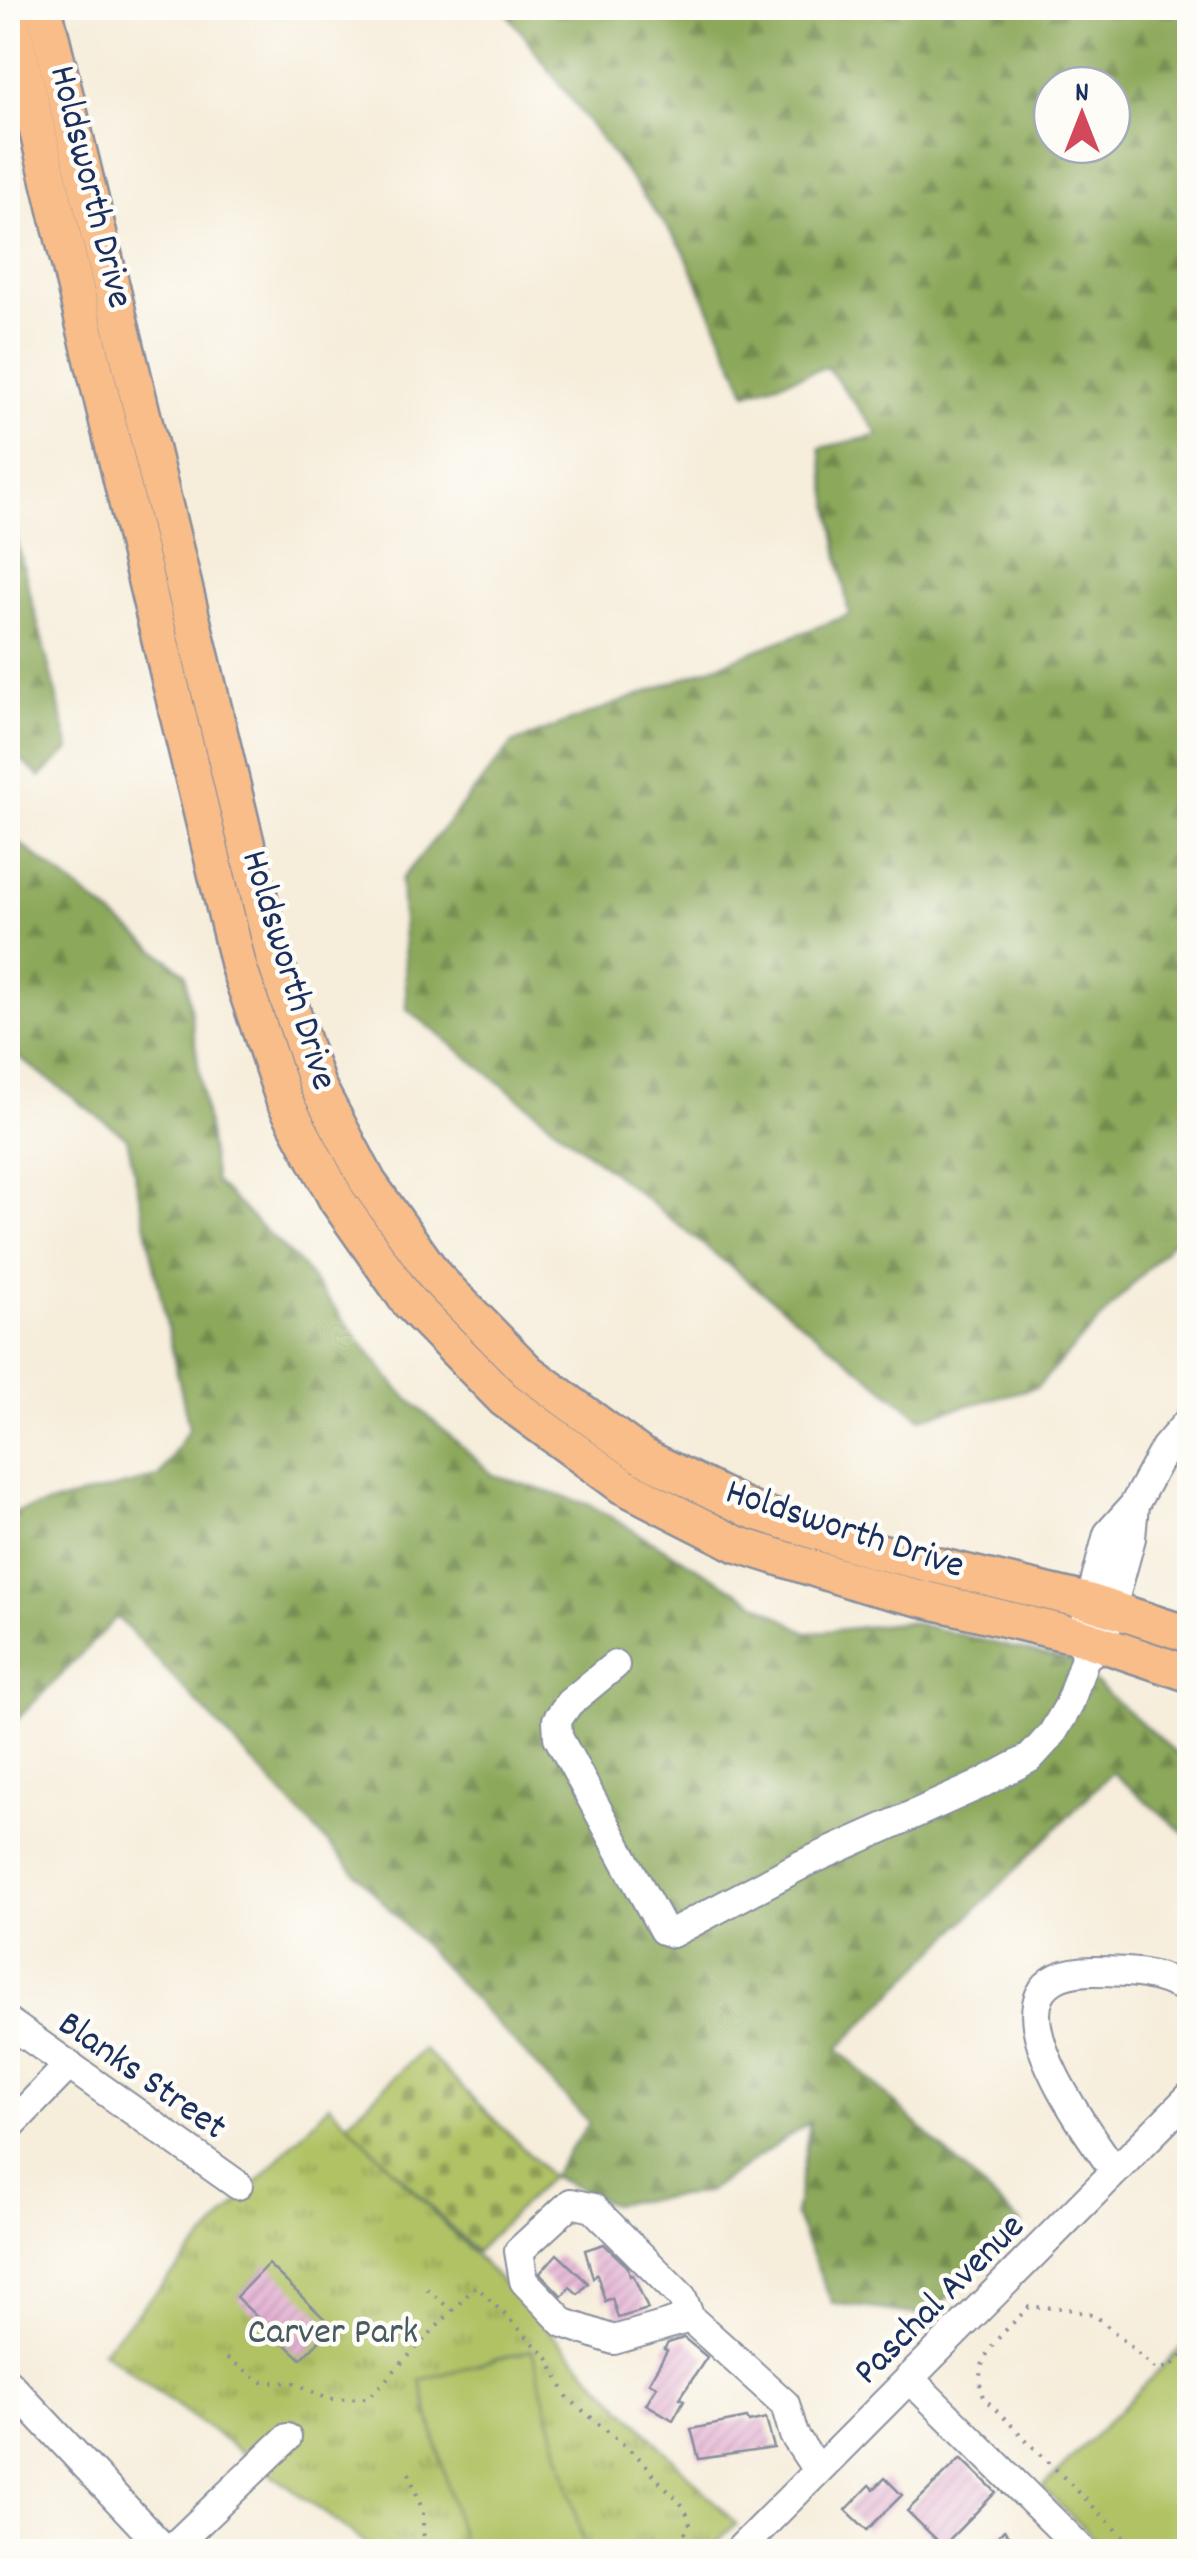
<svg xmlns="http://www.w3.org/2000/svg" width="1197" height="2559" viewBox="0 0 1197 2559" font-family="Dekko,sans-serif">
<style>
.forest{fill:url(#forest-firs);stroke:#546c5c;stroke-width:2.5;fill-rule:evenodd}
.cemetery{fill:url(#cemetery-stones);stroke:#667862;stroke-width:2.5}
.park{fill:url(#park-tufts);stroke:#667862;stroke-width:2.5}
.pitch{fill:#b1c265;stroke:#667862;stroke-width:2.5}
.building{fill:url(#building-hatch)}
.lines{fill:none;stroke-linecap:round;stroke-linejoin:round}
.minor-casing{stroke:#888e9c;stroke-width:32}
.major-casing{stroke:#888e9c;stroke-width:40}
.path{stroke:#888e9c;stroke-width:4;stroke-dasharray:2.5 8;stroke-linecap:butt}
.minor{stroke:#fff;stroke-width:28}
.major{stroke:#f8bd89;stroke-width:35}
.labels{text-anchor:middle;stroke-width:9;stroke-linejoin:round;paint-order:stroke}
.street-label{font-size:38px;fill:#1b2f5e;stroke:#fdfcf7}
.park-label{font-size:38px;fill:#485b60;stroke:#fdfcf7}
</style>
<defs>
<pattern id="forest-firs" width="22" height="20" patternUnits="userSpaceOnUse" patternTransform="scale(2.5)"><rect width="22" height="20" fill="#8ca85a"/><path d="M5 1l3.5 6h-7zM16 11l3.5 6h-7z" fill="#72894e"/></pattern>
<pattern id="cemetery-stones" width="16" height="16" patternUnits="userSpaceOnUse" patternTransform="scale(2.5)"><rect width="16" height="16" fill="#b1c265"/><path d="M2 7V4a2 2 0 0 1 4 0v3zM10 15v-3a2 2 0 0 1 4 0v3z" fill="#8f9e56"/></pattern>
<pattern id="park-tufts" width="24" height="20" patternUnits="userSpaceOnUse" patternTransform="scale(2.5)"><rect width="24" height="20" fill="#b1c265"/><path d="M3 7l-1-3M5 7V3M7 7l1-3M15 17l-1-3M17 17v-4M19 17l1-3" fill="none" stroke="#8f9e56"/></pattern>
<pattern id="building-hatch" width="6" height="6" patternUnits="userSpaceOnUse" patternTransform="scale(2.5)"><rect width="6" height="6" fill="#e4b0d2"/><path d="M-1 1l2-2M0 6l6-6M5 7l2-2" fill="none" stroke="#b890ae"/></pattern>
</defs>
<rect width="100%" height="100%" fill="#fdfcf7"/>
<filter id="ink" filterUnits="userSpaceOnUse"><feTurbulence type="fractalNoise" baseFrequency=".01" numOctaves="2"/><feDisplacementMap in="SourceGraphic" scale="20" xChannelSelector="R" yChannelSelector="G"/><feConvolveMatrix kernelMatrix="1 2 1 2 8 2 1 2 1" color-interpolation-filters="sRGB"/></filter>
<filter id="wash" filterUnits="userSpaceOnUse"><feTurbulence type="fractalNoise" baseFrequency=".0048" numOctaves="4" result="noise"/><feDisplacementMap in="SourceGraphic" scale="40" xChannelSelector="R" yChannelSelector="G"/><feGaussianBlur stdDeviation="2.25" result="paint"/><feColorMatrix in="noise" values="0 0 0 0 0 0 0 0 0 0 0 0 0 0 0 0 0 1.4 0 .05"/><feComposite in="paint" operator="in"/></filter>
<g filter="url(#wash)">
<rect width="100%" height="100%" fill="#f6edda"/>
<path class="forest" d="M503 8H1189V1224L1037 1387 921 1418 407 1009 401 880 513 743 849 615 820 448 879 435 827 367 747 393 683 249ZM1052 85H1112V145H1052Z
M8 507 70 749 40 777 8 748Z
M8 834 185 973 215 1182 300 1264 398 1389 493 1475 590 1505 808 1633 909 1622 1071 1662 1189 1764V1837L1112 1772 838 2049 1021 2224 929 2316 832 2303 795 2215 810 2122 705 2193 611 2204 551 2176 589 2123 117 1617 8 1729V1514L159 1477 189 1428 127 1138 8 1049Z"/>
<path class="cemetery" d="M423 2049 551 2176 476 2252 347 2123Z"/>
<path class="park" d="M329 2104 736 2524 709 2551H377L102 2351Z"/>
<path class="pitch" d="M1189 2340V2551H1107L1042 2488Z
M532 2350 585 2549 465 2551 420 2380Z"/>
<g id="blocks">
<path class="building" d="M604 2244 628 2267 630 2276 633 2275 648 2309 618 2318 612 2298 605 2301 597 2274 593 2278 585 2250Z
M557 2254 588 2283 578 2294 570 2287 562 2296 540 2273Z
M268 2264 333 2327 301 2359 236 2297Z
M684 2338 707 2357 680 2398 684 2400 673 2420 646 2404 657 2386 649 2382 667 2351 664 2349 668 2343Z
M747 2418 749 2422 766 2418 774 2448 699 2459 691 2429Z
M961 2458 996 2492 943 2546 907 2511Z
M885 2478 902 2495 867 2530 846 2510 870 2485 874 2489Z
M1004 2530 1026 2552H983Z"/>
</g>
</g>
<g filter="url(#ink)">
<use href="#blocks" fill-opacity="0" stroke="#888e9c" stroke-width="2.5"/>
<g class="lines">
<defs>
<path id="minor" d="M1086 1657 1102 1644 1131 1538 1134 1505
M615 1665 569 1703 557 1720 558 1737 663 1930 672 1933 803 1864 977 1786 1030 1758 1052 1734 1069 1705 1085 1657 1081 1637 1108 1534 1134 1505 1165 1448 1190 1419
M8 2022 238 2185
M8 2128 68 2066
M1115 2171C1082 2126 968 1971 1094 1971 1130 1971 1158 1972 1190 1991
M690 2318 614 2340 564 2323 524 2281 519 2251 571 2203 593 2208 682 2297 690 2318 785 2404 794 2435 817 2470
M909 2378 1084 2552
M8 2383 167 2552
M168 2552 287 2438
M737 2552 1190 2096"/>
<path id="major" d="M8 8 239 968 284 1100 337 1200 408 1301 504 1399 623 1486 737 1544 866 1585 1081 1637 1190 1674
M44 8 274 958 317 1085 368 1182 436 1278 528 1372 642 1456 751 1510 876 1551 1090 1602 1190 1635"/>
</defs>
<use href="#minor" class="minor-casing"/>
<use href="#major" class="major-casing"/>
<path class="path" d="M427 2289 451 2310
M227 2358 262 2382 295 2383 328 2399 368 2398 476 2286 548 2358 568 2398 645 2463C658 2487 686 2497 690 2525L673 2552
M409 2473 423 2512V2533L429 2552
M1139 2552 983 2397C970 2357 1003 2334 1029 2307L1064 2308 1096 2316 1156 2369 1170 2367 1190 2348"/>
<use href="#minor" class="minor"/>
<use href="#major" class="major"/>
</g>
</g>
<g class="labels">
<g class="street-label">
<text transform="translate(94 186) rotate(76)" y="13">Holdsworth Drive</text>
<text transform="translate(292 969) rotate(73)" y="13">Holdsworth Drive</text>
<text transform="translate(846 1526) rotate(18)" y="13">Holdsworth Drive</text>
<text transform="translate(144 2073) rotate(35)" y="13">Blanks Street</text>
<text transform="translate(937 2297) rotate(-45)" y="13">Paschal Avenue</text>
</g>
<g class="park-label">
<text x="333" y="2342">Carver Park</text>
</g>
</g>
<rect width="1197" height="2559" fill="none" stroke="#fdfcf7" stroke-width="40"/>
<g transform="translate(1082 115)"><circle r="48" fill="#fdfcf7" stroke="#a3aaba" stroke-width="2.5"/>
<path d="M0-8L18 38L0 25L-18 38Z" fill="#d1495b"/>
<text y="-15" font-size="28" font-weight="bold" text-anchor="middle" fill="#1b2f5e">N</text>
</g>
</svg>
